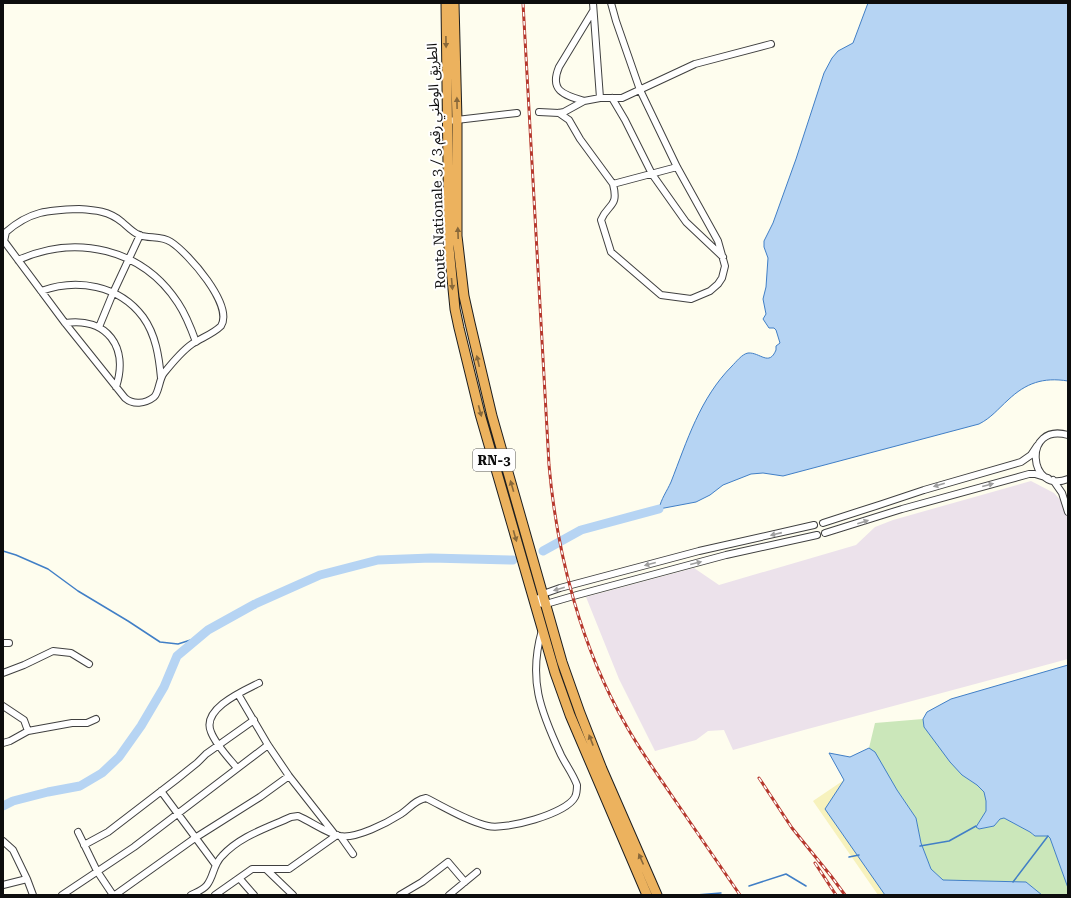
<svg xmlns="http://www.w3.org/2000/svg" width="1071" height="898" viewBox="0 0 1071 898" font-family="'Roboto Serif','Noto Sans Arabic',serif">
<style>
.industrial{fill:#ece2eb}
.green{fill:#cbe7ba}
.sand{fill:#f7f2bd}
.water{fill:#b6d4f3;stroke:#417fc6}
.lines{fill:none;stroke-linecap:round;stroke-linejoin:round}
.stream{stroke:#417fc6;stroke-width:1.5}
.river{stroke:#b6d4f3;stroke-width:9}
.minor-casing{stroke:#404040;stroke-width:8}
.highway-casing{stroke:#1e1e1e;stroke-width:11}
.minor{stroke:#fff;stroke-width:6}
.highway{stroke:#ecb25e;stroke-width:9}
.rail-casing{stroke:#b6382d;stroke-width:3}
.rail{stroke:#fff;stroke-width:1.5;stroke-dasharray:4.5;stroke-linecap:butt}
.oneway{fill:#88683a}
.oneway2{fill:#9e9e9e}
.labels{text-anchor:middle;stroke-width:4;stroke-linejoin:round;paint-order:stroke}
.shield{fill:#fff;stroke:#565656;stroke-width:1}
.shield-label{font-size:13px;font-weight:bold;fill:#0d0d0d}
.street-label{font-size:14px;fill:#0d0d0d;stroke:#fff}
</style>
<rect width="100%" height="100%" fill="#fefdee"/>
<path class="industrial" d="M1031 481 1054 493 1062 502 1068 500V659L804 730 733 750 724 730 708 731 696 740 655 751 619 679 586 597 694 568 719 585 856 545 875 527 893 520Z"/>
<path class="green" d="M923 719 924 727 962 775 977 785 984 792 986 801V811L982 820 976 826 979 829 994 826 1000 819 1004 818 1030 832 1033 835 1048 836 1050 838 1068 888V895H1042L1026 882 943 880 931 869 921 843 916 818 869 748 875 723Z"/>
<path class="sand" d="M844 780 825 809 885 895H878L813 801Z"/>
<path class="water" d="M868 3H1068V381C1043 377 1026 383 1008 400 998 409 991 418 979 424L783 476 763 473 751 474 723 485 710 495 696 502 659 509C661 499 667 491 671 482 687 441 700 398 732 366 736 362 742 354 748 353 760 352 769 367 776 350V346L780 343 776 330 774 328H769L763 319 766 314 763 299 766 287 768 258 764 247V241L773 223 796 159 824 73 832 58 838 51 853 43Z
M1068 665V888L1050 838 1048 836H1035L1030 832 1004 818 1000 819 994 826 979 829 976 827 986 811V801L984 792 977 785 962 775 950 762 924 727 923 719 927 712 951 699Z
M869 748 875 752 897 790 916 818 921 843 931 869 943 880 1026 882 1042 895H885L825 809 844 780 829 753 850 757Z"/>
<g class="lines">
<path class="stream" d="M3 551 16 555 48 569 78 591 128 621 160 642 178 644 200 637
M920 846 949 841 976 826
M849 857 859 855
M1013 882 1048 836
M749 886 786 874 806 886
M696 895 721 893"/>
<path class="river" d="M543 551 581 530 659 509
M3 806 13 801 48 792 80 786 102 773 119 757 141 726 164 687 177 656 208 630 255 604 320 575 378 560 431 558 513 560"/>
<defs>
<path id="minor" d="M593 3 600 98
M612 98 625 120 652 174 686 222 723 257
M584 101C564 95 549 91 559 67L593 11
M539 112 559 113 564 112 584 101 600 98H622L695 64 771 44
M559 113 569 120 580 139 613 184C619 208 608 203 601 220L611 252 661 295 691 299 710 291 718 284 722 278 725 266 718 241 677 167 640 90 616 21 611 3
M448 121 517 113
M613 184 677 167
M79 209C95 210 109 211 122 222 127 226 132 232 139 235 149 239 161 235 171 242 188 253 234 305 221 326 213 334 201 338 192 344 182 351 172 363 164 373 159 379 159 393 154 397 145 404 133 405 125 398L65 323 4 241 6 232C30 211 48 210 79 209Z
M18 260C76 234 142 248 178 303 186 315 191 328 196 342
M41 291C77 278 119 285 143 317 156 335 159 357 161 378
M65 323C107 317 129 347 116 387
M99 327 113 293 140 235
M1068 435C1022 422 1028 495 1068 479
M1053 480 1062 493 1068 512
M823 523 882 504 924 490 1021 462 1031 455 1037 446
M825 533 902 509 1029 474H1035L1048 478
M534 603 543 594 560 588 699 551 814 525
M534 603 546 604 577 595 726 555 817 535
M3 643H9
M3 673 24 665 53 651 71 653 89 664
M238 694 268 745 289 776 333 832
M3 706 24 720 28 731
M3 743 10 741 28 731 72 723H87L96 719
M237 768C228 757 216 745 211 732 201 709 243 691 259 683
M161 791 215 864
M78 832 97 871 113 895
M341 837 353 854
M3 841 13 850 27 879 33 895
M84 845 108 832 177 779 197 763 206 754 254 720
M267 870 293 895
M240 879 254 895
M3 885 27 879
M62 895 134 847 268 745
M115 895 195 838 260 797 289 776
M191 895C197 892 203 890 207 885 214 876 213 865 222 856 240 836 267 828 291 817L298 816C312 822 326 833 340 836 356 839 387 823 401 814 410 808 415 800 426 798 446 808 467 821 488 826 506 830 566 814 575 797 577 793 577 789 577 785 573 774 566 765 561 755 540 710 528 679 542 630
M215 895 252 869H289L337 835
M400 895 422 882 448 862 465 882
M449 895 477 872"/>
<path id="highway" d="M446 3 449 248 455 309 459 328 480 414 555 673 570 715 647 895
M454 3 457 120V236L464 296 470 323 492 416 562 662 580 713 602 769 657 895"/>
</defs>
<use href="#minor" class="minor-casing"/>
<use href="#highway" class="highway-casing"/>
<use href="#minor" class="minor"/>
<use href="#highway" class="highway"/>
<defs>
<path id="rail" d="M523 3 549 465C557 555 581 648 627 727 640 750 655 771 670 793 693 827 717 861 740 895
M759 778 792 828 831 876 845 895
M815 863 836 895"/>
</defs>
<use href="#rail" class="rail-casing"/>
<use href="#rail" class="rail"/>
</g>
<defs><path id="oneway-solid" d="M-6-.8H1V-3.2L6.5 0L1 3.2V.8H-6Z"/></defs>
<g class="oneway">
<use href="#oneway-solid" transform="translate(446 42) rotate(89)"/>
<use href="#oneway-solid" transform="translate(457 103) rotate(-91)"/>
<use href="#oneway-solid" transform="translate(458 233) rotate(-92)"/>
<use href="#oneway-solid" transform="translate(452 284) rotate(85)"/>
<use href="#oneway-solid" transform="translate(478 361) rotate(-103)"/>
<use href="#oneway-solid" transform="translate(480 411) rotate(75)"/>
<use href="#oneway-solid" transform="translate(512 486) rotate(-106)"/>
<use href="#oneway-solid" transform="translate(515 536) rotate(74)"/>
<use href="#oneway-solid" transform="translate(591 740) rotate(-111)"/>
<use href="#oneway-solid" transform="translate(641 859) rotate(-114)"/>
</g>
<g class="oneway2">
<use href="#oneway-solid" transform="translate(939 485) rotate(164)"/>
<use href="#oneway-solid" transform="translate(988 485) rotate(-15)"/>
<use href="#oneway-solid" transform="translate(863 522) rotate(-18)"/>
<use href="#oneway-solid" transform="translate(776 534) rotate(167)"/>
<use href="#oneway-solid" transform="translate(696 563) rotate(-14)"/>
<use href="#oneway-solid" transform="translate(650 564) rotate(165)"/>
<use href="#oneway-solid" transform="translate(559 589) rotate(164)"/>
</g>
<g class="labels">
<rect class="shield" x="473" y="449" width="42" height="22" rx="3"/>
<g class="shield-label">
<text x="494" y="465">RN-3</text>
</g>
<g class="street-label">
<text transform="translate(436 166) rotate(-92)" y="5">Route Nationale 3 / الطريق الوطني رقم 3</text>
</g>
</g>
<rect width="1071" height="898" fill="none" stroke="#0d0d0d" stroke-width="8"/>
</svg>
